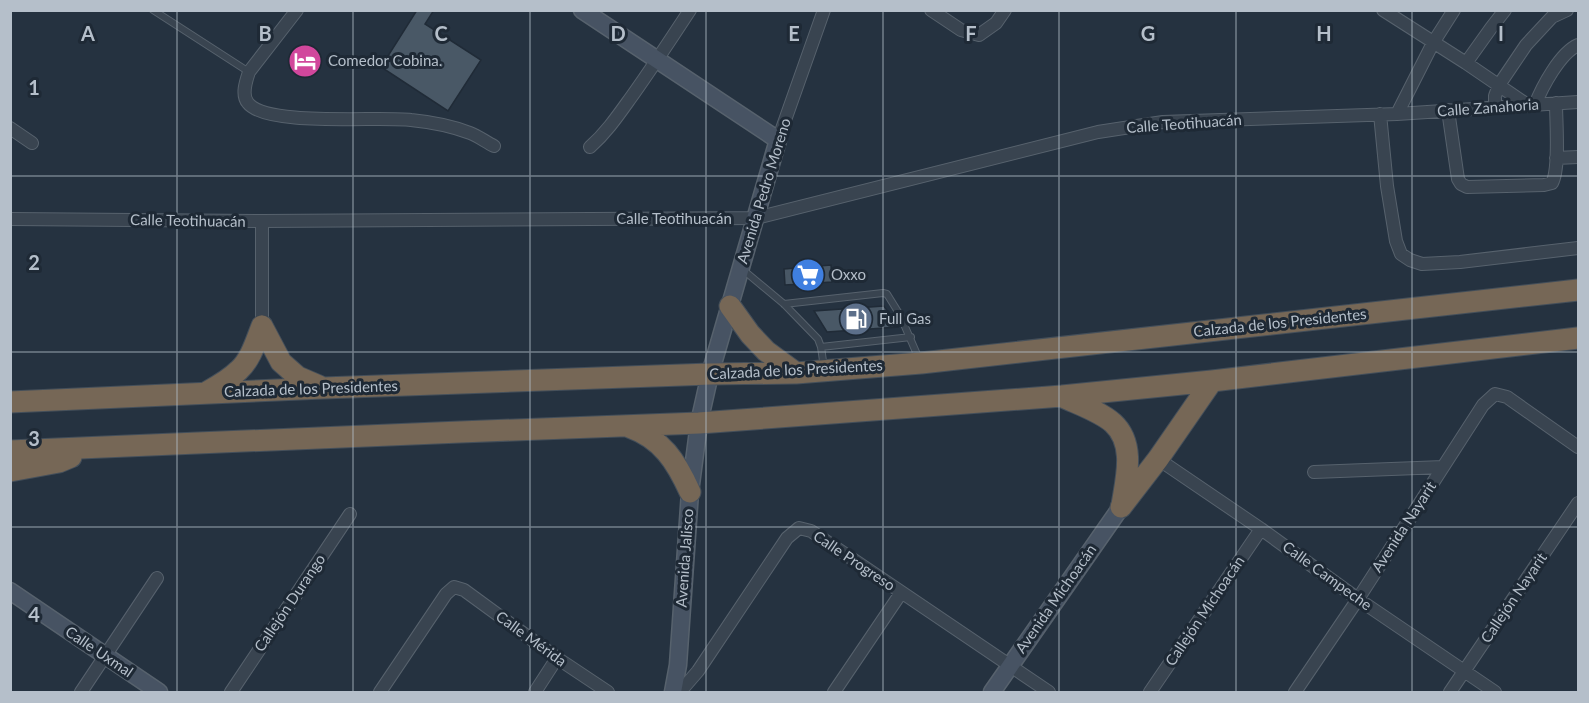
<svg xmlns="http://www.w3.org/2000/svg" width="1589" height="703" viewBox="0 0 1589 703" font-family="Lato,sans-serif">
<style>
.building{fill:#495866;stroke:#202b37;stroke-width:1.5}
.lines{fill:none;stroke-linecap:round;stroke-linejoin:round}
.lane-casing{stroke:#57626d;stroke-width:8}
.street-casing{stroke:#57626d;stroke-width:14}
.secondary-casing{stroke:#57626d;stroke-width:19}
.highway-casing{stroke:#444f5a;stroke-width:23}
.lane{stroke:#394450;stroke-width:6}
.street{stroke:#394450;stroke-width:12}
.secondary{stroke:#475363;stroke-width:16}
.highway{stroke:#766756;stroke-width:21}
.grid{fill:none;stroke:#b5bfca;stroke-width:1.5;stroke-opacity:0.55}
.labels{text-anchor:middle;stroke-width:6;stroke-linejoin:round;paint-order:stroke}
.poi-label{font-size:15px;fill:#b5bfca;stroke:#1e2935;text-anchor:start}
.street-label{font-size:15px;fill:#b5bfca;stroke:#1e2935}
.grid-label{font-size:20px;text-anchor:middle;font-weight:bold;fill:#b5bfca;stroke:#1e2935;stroke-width:6;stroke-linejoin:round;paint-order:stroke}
</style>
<rect width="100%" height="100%" fill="#253240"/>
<path class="building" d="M417 10H434L425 24 481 60 448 111 381 67Z
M831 265 832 282 785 285 784 269Z
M884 306 898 327 827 332 814 311Z"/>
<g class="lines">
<defs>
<path id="lane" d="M153 10 249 72
M742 269 784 304 818 339 821 347 824 368
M784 304 883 293 887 294 900 315 919 359
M821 347 911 337"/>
<path id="street" d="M297 10 249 72C246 81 241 95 248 103 266 127 380 116 411 120 431 122 452 126 470 133 478 136 486 142 494 146
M931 10 961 30 979 35 996 23 1005 10
M1383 10 1466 63 1529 106
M1466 63 1491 28 1505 10
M1535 105C1542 87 1560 53 1578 45
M1495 108V96L1499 85 1526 45 1552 17 1567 10
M1448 110 1458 179 1461 184 1467 187 1544 185 1552 183C1560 169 1556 122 1556 103
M1380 114 1387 186 1396 241 1401 254 1410 260 1422 264 1460 262 1578 248
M1397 114 1433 43 1454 10
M10 128 32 143
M778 140 824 10
M590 147C607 132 619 114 632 96 652 68 671 39 690 10
M1556 158 1578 157
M10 219 262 221 756 218 1098 132 1163 122 1397 114 1578 102
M262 326V221
M1158 459 1261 529 1358 599 1495 692
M1314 472 1443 467
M81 692 157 578
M231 692 350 514
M380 692 446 594 454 587 464 590 557 658 608 692
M535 692 557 658
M676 692 685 686 698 671 787 538 799 528 811 531 1049 692
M834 692 901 593
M1150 692 1261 529
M1295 692 1358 599 1483 405 1495 394 1507 397 1578 447
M1450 692 1578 503"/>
<path id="secondary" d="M582 10 778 140 710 374 699 423 690 492 678 665 673 692
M10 591 159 692
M992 692 1121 507"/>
<path id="highway" d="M730 306 750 334 766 351 796 373
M262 326 281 362 298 377 319 386
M207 392C218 386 230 379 239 370 251 359 256 341 262 326
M1063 397C1078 404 1101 412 1113 423 1136 444 1126 479 1122 505
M10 402 323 388 710 374 796 373 921 363 1578 290
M629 427C662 439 676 461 690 492
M10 451 460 432 699 423 1062 396 1212 381 1578 338
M10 471 59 462 71 457
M1121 507 1158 459 1212 381"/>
</defs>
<use href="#lane" class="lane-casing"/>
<use href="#street" class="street-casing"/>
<use href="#secondary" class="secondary-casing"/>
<use href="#highway" class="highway-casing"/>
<use href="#lane" class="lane"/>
<use href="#street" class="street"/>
<use href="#secondary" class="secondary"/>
<use href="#highway" class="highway"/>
</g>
<path class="grid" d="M177 10V692M353 10V692M530 10V692M706 10V692M883 10V692M1059 10V692M1236 10V692M1412 10V692M10 176H1578M10 352H1578M10 527H1578"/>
<defs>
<symbol id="hotel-disc" viewBox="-11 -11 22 22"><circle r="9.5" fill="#d1479c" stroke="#1e2935"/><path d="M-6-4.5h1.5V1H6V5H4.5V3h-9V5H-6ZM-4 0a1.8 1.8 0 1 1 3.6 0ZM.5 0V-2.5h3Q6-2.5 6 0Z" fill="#fff"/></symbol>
<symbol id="supermarket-disc" viewBox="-11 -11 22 22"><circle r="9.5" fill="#3f7fe0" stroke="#1e2935"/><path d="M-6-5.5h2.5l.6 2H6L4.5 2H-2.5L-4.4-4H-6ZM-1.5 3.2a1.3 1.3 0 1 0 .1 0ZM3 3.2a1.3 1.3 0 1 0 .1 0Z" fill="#fff"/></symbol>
<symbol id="fuel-disc" viewBox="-11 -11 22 22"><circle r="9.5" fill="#5c6f8a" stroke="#1e2935"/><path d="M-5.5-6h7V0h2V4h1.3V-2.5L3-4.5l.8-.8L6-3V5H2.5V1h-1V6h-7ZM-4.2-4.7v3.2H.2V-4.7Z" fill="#fff"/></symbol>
</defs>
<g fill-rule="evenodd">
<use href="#hotel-disc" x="286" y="42" width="38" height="38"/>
<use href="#supermarket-disc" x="789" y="256" width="38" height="38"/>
<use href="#fuel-disc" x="837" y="300" width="38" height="38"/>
</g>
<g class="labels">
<g class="poi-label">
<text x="328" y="66">Comedor Cobina.</text>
<text x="831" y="280">Oxxo</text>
<text x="879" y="324">Full Gas</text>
</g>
<g class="street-label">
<text transform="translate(1488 108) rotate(-4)" y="5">Calle Zanahoria</text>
<text transform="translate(1184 124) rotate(-4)" y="5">Calle Teotihuacán</text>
<text transform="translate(764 191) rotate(-73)" y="5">Avenida Pedro Moreno</text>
<text x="674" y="224">Calle Teotihuacán</text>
<text transform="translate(188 221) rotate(1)" y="5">Calle Teotihuacán</text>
<text transform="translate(1280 323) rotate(-6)" y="5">Calzada de los Presidentes</text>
<text transform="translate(796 370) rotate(-3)" y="5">Calzada de los Presidentes</text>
<text transform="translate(311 389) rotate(-2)" y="5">Calzada de los Presidentes</text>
<text transform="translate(1404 527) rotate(-57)" y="5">Avenida Nayarit</text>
<text transform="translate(685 558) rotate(-86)" y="5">Avenida Jalisco</text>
<text transform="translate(854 561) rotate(34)" y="5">Calle Progreso</text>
<text transform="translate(1327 576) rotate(36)" y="5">Calle Campeche</text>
<text transform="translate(1514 598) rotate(-56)" y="5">Callejón Nayarit</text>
<text transform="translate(1056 599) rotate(-55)" y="5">Avenida Michoacán</text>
<text transform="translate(290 603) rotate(-56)" y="5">Callejón Durango</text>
<text transform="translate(1205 611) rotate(-56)" y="5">Callejón Michoacán</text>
<text transform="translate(531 639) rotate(36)" y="5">Calle Mérida</text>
<text transform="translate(99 652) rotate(34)" y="5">Calle Uxmal</text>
</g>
</g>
<g class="grid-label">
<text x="88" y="41">A</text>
<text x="265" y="41">B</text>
<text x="441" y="41">C</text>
<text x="618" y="41">D</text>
<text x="794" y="41">E</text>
<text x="971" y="41">F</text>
<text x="1148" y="41">G</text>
<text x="1324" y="41">H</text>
<text x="1501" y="41">I</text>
<text x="34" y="95">1</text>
<text x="34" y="270">2</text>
<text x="34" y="446">3</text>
<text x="34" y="622">4</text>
</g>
<rect width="1589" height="703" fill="none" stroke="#b5bfca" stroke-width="24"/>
</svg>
